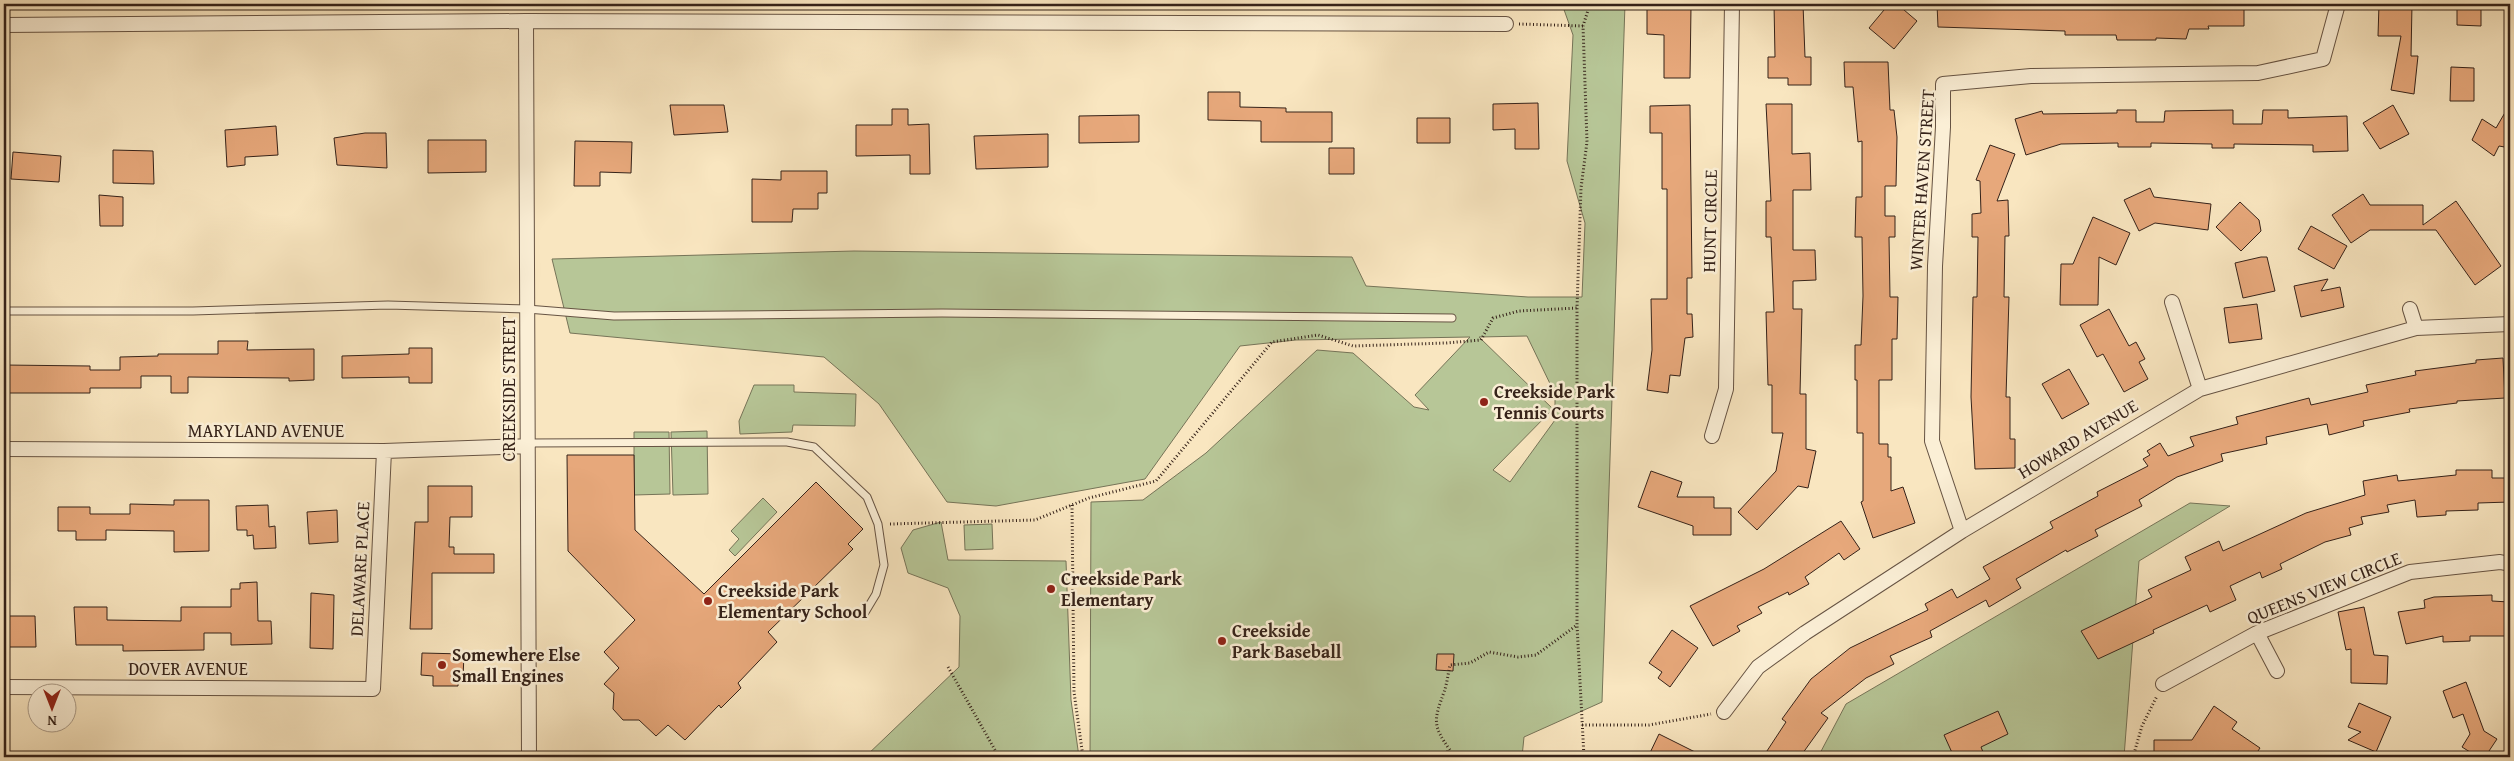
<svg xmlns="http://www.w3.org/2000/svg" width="2514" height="761" viewBox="0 0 2514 761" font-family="'Gentium Book Plus',serif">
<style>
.green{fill:#b7c697;stroke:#767458;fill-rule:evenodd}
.building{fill:#e7a87b;stroke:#352219}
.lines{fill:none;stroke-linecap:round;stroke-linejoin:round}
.lane-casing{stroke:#665343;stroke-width:9}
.street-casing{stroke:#665343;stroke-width:16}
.path{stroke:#352219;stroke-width:3;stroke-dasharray:1 2.5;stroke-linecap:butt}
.lane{stroke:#fbefd6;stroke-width:7}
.street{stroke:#fbefd6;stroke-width:14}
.poi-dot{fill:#8f2418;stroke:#fbefd6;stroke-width:2}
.labels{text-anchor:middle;stroke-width:5;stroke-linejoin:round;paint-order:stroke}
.street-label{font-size:18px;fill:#352219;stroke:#fbefd6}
.poi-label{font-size:18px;font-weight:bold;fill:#352219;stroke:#fbefd6;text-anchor:start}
</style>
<rect width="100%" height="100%" fill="#f9e6c0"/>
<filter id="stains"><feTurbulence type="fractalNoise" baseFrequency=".004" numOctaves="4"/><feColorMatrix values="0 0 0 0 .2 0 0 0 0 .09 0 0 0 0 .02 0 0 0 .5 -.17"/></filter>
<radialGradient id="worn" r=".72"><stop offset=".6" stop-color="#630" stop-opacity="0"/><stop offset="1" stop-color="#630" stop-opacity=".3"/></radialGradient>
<path class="green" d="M1562 4H1625L1602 702 1524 737 1522 757H1090L1091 502 1143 500 1206 453 1317 350 1353 353 1414 407 1429 410 1415 395 1470 337 1296 340 1240 346 1145 479 996 506 947 502 879 404 824 357 570 333 552 259 854 251 1352 257 1366 286 1528 297H1582L1585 223 1567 161 1573 35ZM1527 336 1555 394V420L1510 482 1493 470 1553 409 1479 337Z
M754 385H794V392L856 394 855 426 793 425 792 432 740 434 739 421Z
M707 431 708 494 673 495 671 432Z
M634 432H669L670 494 634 495Z
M763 498 777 512 735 556 729 550 739 539 731 531Z
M2190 503 2230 506 2139 561 2124 757H1818L1846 704Z
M941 522 948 560 1066 561 1071 700 1079 757H865L959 667 960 616 948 588 908 573 901 548 913 530Z
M992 524 993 549 965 550 964 525Z"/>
<path class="building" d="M1774 4H1803L1805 57H1811V85H1788V78H1768V57H1775Z
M1889 4H1897L1917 21 1894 49 1869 28Z
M1937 4H2101V8H2172V4H2244V26H2208L2209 29H2189L2186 39 2156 38V40H2117L2116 35H2065V31L1938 27Z
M2379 4H2412L2411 56H2418L2414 94 2391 90 2401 36H2378Z
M2457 4H2481V26L2457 25Z
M1647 7H1691L1690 78H1664V35L1647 34Z
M1844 62H1888L1890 110H1894L1897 137 1896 186H1885V216H1895V237H1889L1890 297H1898L1897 339H1892V380H1879V444H1888V457H1891V491L1903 487 1915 523 1873 538 1861 502 1863 501V433H1857V380H1855V345H1861L1863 296 1862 237H1855L1856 197H1862V141L1858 142 1853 87H1845Z
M2451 67 2474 68V101H2450Z
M1208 92H1240V107L1286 108V112H1332V142H1261V121L1208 120Z
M1538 103 1539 149H1515V129L1493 130V104Z
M1766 104H1792V154L1810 153 1811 190H1793V250H1815L1816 280 1793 281V309H1802L1800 394H1806V449L1816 451 1808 488 1798 486 1757 530 1738 512 1776 471 1783 433H1772V385H1768L1766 312H1774L1771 237H1766V201H1771Z
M2510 104V148L2499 146 2494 156 2472 140 2482 119 2496 128Z
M670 105H724L728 132 674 135Z
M1690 105 1692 278H1687V314H1692L1693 337 1685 338 1680 376 1670 375 1668 393 1647 390 1652 350 1651 299H1667V189H1662V133H1650V106Z
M2393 105 2409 134 2380 149 2363 123Z
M892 109H908V125L929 124 930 174H910V155L856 156V125H892Z
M2117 110H2136V122H2164L2165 111 2233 110V124H2262L2263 110H2288V118L2347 116 2348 151 2313 152V145L2234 144V148H2212V144L2151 143V147H2118V143L2061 144 2026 155 2015 119 2042 111 2043 114 2117 113Z
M1139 115V142L1079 143V116Z
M1417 118H1450V143H1417Z
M276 126 278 155 245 157V165L227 167 225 130Z
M365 133H386L387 168 337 165 334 138Z
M1048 134V167L976 169 974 136Z
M428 140H486V172L428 173Z
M575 141 632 142 631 173 600 172V186H574Z
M1990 145 2015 154 1997 201 2008 200 2009 236H2005L2004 297H2009L2006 397H2010V439H2015V468L1975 469 1971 397 1973 297H1977L1978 237H1972V214L1981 213 1980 181 1976 180Z
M1329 148H1354V174H1329Z
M113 150 153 151 154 184 113 183Z
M13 152 61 156 59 182 11 179Z
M781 171H827V193H818V209H793L792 222H752V179L781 180Z
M2150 188 2154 197 2211 204 2208 230 2155 223 2139 231 2124 200Z
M2363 194 2370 205H2423V225L2456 201 2501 266 2475 285 2436 230H2370L2351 243 2332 215Z
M99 195 123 197V226H100Z
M2240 202 2259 220 2261 231 2241 251 2216 227Z
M2093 217 2130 233 2116 265 2099 257 2098 305H2060L2061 264H2073Z
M2311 226 2347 246 2334 269 2298 249Z
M2261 257H2267L2275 291 2243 298 2235 263Z
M2328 279 2321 291 2340 287 2344 307 2301 317 2294 286Z
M2257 304 2262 339 2229 343 2224 308Z
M2109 309 2129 346 2136 342 2145 359 2139 362 2148 379 2124 392 2103 354 2097 357 2080 325Z
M218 341H248L247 350 314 349V380L289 381V378L188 377V393H171V376H141V388H90V393H4V365L90 366V370H120V357L158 356V354H218Z
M409 348H432V383H409V377L342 378V356L409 354Z
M2503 358 2505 398 2457 401V403L2409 409 2410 412 2363 421 2364 426 2329 435 2327 424 2266 437 2267 444 2221 454 2223 461 2177 477 2139 500 2142 506 2095 530 2098 536 2067 552 2066 550 2016 579 2021 588 1989 607 1986 600 1930 631 1932 637 1890 656 1894 664 1866 678 1821 713 1828 718 1800 757H1763L1786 722 1782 719 1811 679 1850 648 1928 610 1925 604 1952 589 1957 598 1990 579 1983 567 2053 528 2050 522 2098 496 2097 492 2148 466 2143 459 2150 455 2147 451 2160 443 2168 456 2194 446 2190 437 2238 424 2236 417 2309 398 2311 405 2368 392 2366 385 2416 375 2415 371 2476 363V360Z
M2069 369 2089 404 2062 419 2042 384Z
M567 455H634L635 530 704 594 816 482 863 529 848 544 853 549 768 632 777 642 738 683 741 688 721 708 719 705 685 740 668 725 656 736 639 720H623L613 709 614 693 604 684 619 668 604 652 635 620 568 551Z
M2456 470H2492V478H2510V502L2478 503V510L2446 511V515L2417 517 2415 500 2387 505 2389 512 2361 517 2363 524 2349 528 2351 535 2325 542 2280 564 2282 569 2262 578 2260 572 2230 586 2236 600 2210 612 2207 605 2153 630 2154 633 2098 659 2081 631 2152 597 2148 590 2191 570 2185 557 2219 541 2223 551 2306 513 2365 495 2363 481 2397 475 2398 481 2456 475Z
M1651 471 1682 482 1677 497H1714V508H1731V535H1693V526L1638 507Z
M428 486H472V517H450L449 547H454V554H494V573H432V629H410L415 522H428Z
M174 500H209V551L174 552V531L106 530V540H76V531H58V507H90V514H130V504L174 505Z
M268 505 269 527 275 526 276 548 254 549 253 535 247 536V530H237L236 506Z
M337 510 338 542 309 544 307 512Z
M1841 521 1860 549 1844 560 1839 553 1805 577 1809 584 1789 595 1788 592 1758 607 1762 613 1737 626 1740 631 1713 646 1690 606 1764 569Z
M257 582 258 621H271L272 644 231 645V633H204V650L123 651V645H76L74 607H107V620L181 621V607H231V589H240V583Z
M311 593 334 595 333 649 310 648Z
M2492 595V601L2509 602V621H2505V636H2470V641L2443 642V636L2406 644 2398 612 2425 608 2424 600 2434 597Z
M2364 607 2374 655 2388 656 2387 684 2351 683V649L2346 650 2338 612Z
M5 616H35L36 647H4Z
M1672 630 1698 648 1670 687 1658 678 1662 672 1649 663Z
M422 653 464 654 463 678H458V686H433V676L421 675Z
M1437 654H1454L1453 671 1436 670Z
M2466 682 2484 731 2497 739 2485 757H2478L2462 747 2470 734 2463 714 2453 718 2443 691Z
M2359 703 2391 717 2376 752 2348 740 2361 732 2348 727Z
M2214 706 2237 722 2232 729 2260 748 2254 757H2154V740H2192Z
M1998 711 2008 734 1981 747 1985 757H1954L1944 735Z
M1659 734 1705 757H1648Z"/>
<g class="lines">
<defs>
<path id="lane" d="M4 311H193L388 305 527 309 614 316 942 313 1452 318
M528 443 787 442 814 447 867 497 878 524 884 565 876 594 864 614"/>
<path id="street" d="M526 21 529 757
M4 25 526 21 1506 24
M2172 302 2200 389
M2410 309 2416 328
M1712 436 1726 389 1732 4
M4 449 384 451 528 446
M1962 531 1932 441 1935 266 1943 127V84L2031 76 2258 73 2323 59 2338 4
M2257 633 2277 671
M2163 684 2257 633 2410 572 2500 562 2510 564
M4 687 373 689 384 451
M1724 712 1758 667 1805 633 1962 531 2200 389 2416 328 2510 324"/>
</defs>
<use href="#lane" class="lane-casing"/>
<use href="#street" class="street-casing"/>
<path class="path" d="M1519 24 1583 26
M1072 505 1074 692 1083 757
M890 524 1035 520 1089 498 1156 481 1272 342 1318 335 1353 346 1446 343 1481 340 1493 318 1519 311 1577 308
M948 667 999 757
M1582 725H1649L1711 714
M1438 757 1450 750C1432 725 1434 720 1444 692 1447 684 1448 674 1450 665L1470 663 1489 652 1518 657 1536 655 1577 625
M1584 757 1577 625V308L1581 188 1587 142 1583 26 1590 4
M2133 757 2142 726 2157 696"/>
<use href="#lane" class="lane"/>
<use href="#street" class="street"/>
</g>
<g class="poi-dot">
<circle cx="1484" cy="402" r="5"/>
<circle cx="1051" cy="589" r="5"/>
<circle cx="708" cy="601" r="5"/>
<circle cx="1222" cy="641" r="5"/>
<circle cx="442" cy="665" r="5"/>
</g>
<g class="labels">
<g class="street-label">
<text transform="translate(1922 180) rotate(-86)" y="6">WINTER HAVEN STREET</text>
<text transform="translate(1710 221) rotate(-89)" y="6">HUNT CIRCLE</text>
<text transform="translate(509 389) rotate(-90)" y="6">CREEKSIDE STREET</text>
<text x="266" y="437">MARYLAND AVENUE</text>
<text transform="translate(2078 439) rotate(-31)" y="6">HOWARD AVENUE</text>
<text transform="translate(360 569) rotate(-87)" y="6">DELAWARE PLACE</text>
<text transform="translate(2324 588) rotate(-22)" y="6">QUEENS VIEW CIRCLE</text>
<text x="188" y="675">DOVER AVENUE</text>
</g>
<g class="poi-label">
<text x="1494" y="398">Creekside Park<tspan x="1494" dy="21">Tennis Courts</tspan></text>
<text x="1061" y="585">Creekside Park<tspan x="1061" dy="21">Elementary</tspan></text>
<text x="718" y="597">Creekside Park<tspan x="718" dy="21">Elementary School</tspan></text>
<text x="1232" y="637">Creekside<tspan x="1232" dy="21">Park Baseball</tspan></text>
<text x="452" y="661">Somewhere Else<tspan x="452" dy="21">Small Engines</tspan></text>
</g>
</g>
<rect width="2514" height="761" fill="none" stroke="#f9e6c0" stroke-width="20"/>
<rect x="5" y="5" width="2504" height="751" fill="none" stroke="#352219" stroke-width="2.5"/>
<rect x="10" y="10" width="2494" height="741" fill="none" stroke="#352219"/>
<g transform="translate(52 708) rotate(180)"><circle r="24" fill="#fbefd6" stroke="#ac9d8a"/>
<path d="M0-4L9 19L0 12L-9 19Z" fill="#8f2418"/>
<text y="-8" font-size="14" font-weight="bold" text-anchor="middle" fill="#352219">N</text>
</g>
<rect width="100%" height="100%" filter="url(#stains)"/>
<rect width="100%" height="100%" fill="url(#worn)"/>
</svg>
